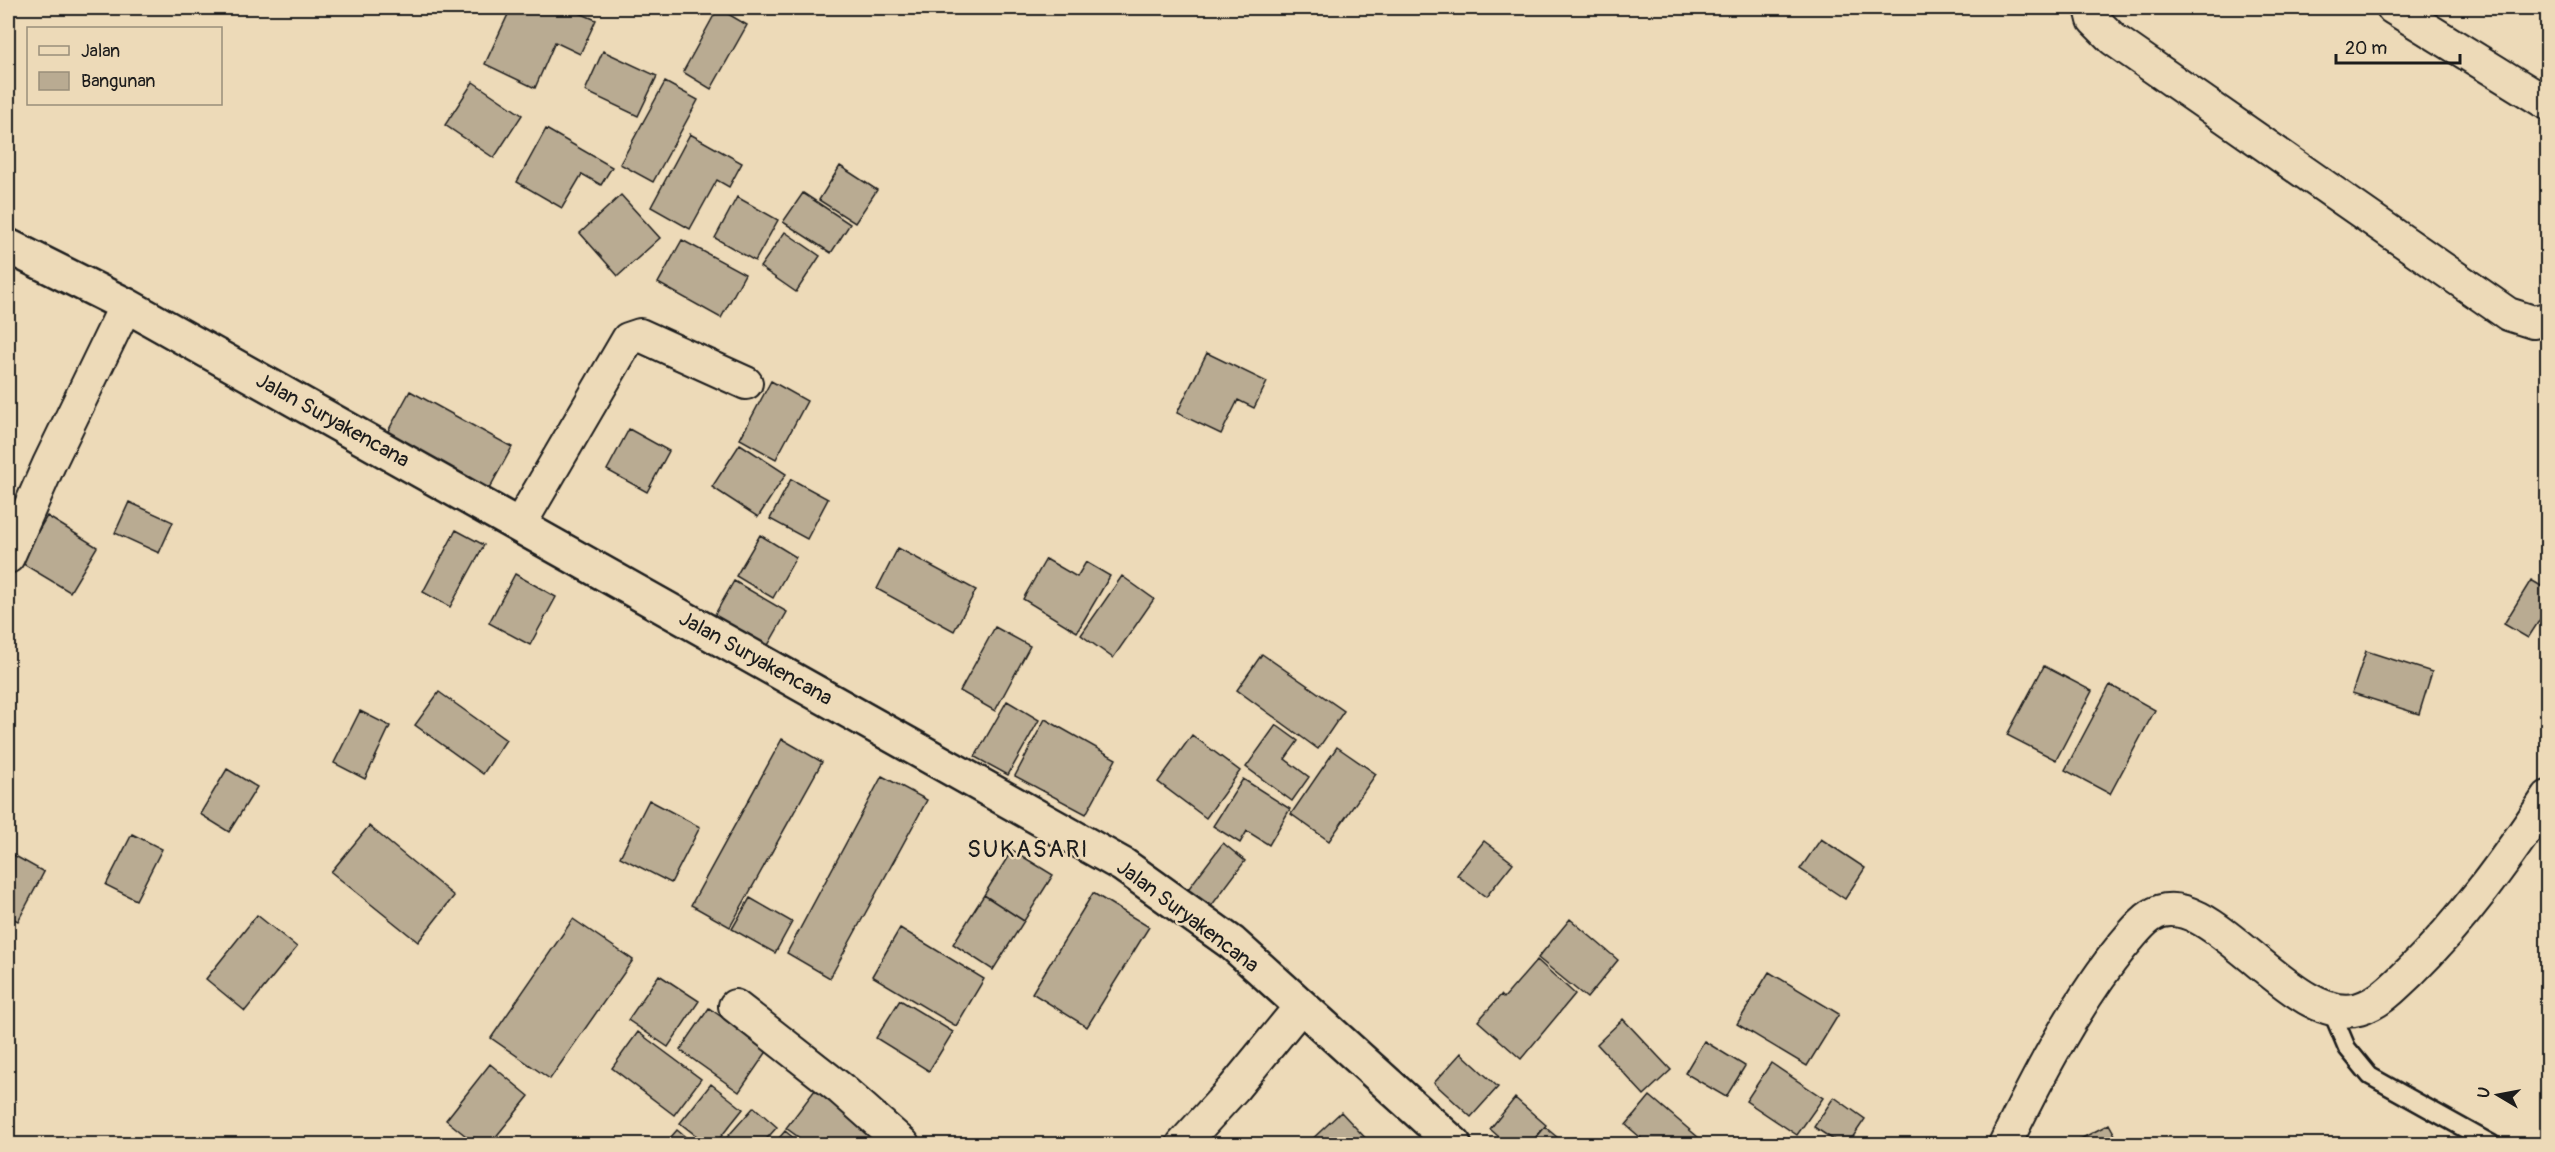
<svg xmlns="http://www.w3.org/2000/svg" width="2555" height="1152" viewBox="0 0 2555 1152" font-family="Pangolin,sans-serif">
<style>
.building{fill:#b9ab92;stroke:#1c1c1c;stroke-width:1.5}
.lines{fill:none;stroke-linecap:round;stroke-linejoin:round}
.lane-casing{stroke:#1c1c1c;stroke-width:21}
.street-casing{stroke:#1c1c1c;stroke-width:36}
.secondary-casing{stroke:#1c1c1c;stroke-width:38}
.lane{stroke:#eddab8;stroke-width:16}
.street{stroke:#eddab8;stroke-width:32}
.secondary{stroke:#eddab8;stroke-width:33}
.labels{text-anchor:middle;stroke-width:5;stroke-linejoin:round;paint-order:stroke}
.street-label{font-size:21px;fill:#1c1c1c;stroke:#eddab8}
.quarter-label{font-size:24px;letter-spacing:1.5px;fill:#1c1c1c;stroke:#eddab8}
</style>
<rect width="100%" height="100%" fill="#eddab8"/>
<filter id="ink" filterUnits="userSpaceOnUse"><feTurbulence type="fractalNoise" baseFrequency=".0167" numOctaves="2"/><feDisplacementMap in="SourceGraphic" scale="12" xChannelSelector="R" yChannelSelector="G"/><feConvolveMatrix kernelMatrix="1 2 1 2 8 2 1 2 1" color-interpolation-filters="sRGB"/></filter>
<g filter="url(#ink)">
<path class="building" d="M511 8H568L596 20 580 54 555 42 535 88 485 64Z
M718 8 747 25 711 89 683 72Z
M603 51 657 76 638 116 585 91Z
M473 82 522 115 494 158 445 125Z
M665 82 698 100 653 182 620 164Z
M546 129 612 167 601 185 582 174 562 208 517 182Z
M690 134 742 163 729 187 717 180 690 229 651 207Z
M840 166 877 190 855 223 819 200Z
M803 193 850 224 831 253 783 222Z
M621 195 660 238 618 276 580 233Z
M737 197 778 220 755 261 715 238Z
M785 232 820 256 796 292 760 267Z
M682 240 745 274 721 318 658 283Z
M1207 353 1267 382 1254 408 1238 400 1221 434 1177 413Z
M771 381 807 401 776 459 740 439Z
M410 391 512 447 489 489 387 433Z
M629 429 669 451 647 492 607 470Z
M740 444 786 474 758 517 712 487Z
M791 479 828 499 807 539 770 519Z
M129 502 173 522 159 553 115 533Z
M47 516 97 547 70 592 20 562Z
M456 530 484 545 450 607 423 592Z
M760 535 796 557 773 598 736 576Z
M898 548 976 590 954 631 877 589Z
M1046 559 1077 577 1086 562 1110 576 1077 632 1023 599Z
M515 574 556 597 530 645 489 623Z
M1122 576 1154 599 1113 658 1081 635Z
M2531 580 2548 590V607L2528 638 2504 624Z
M734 581 787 612 767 647 714 616Z
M995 627 1030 646 995 711 960 691Z
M2366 651 2432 672 2419 714 2352 693Z
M1262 654 1344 711 1318 749 1237 690Z
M2044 666 2092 691 2056 760 2007 735Z
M2110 685 2155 710 2110 794 2065 770Z
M439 692 506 740 483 774 415 725Z
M1007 701 1039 720 1008 775 975 757Z
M360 711 390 726 365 779 334 763Z
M1045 719 1116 759 1086 814 1015 776Z
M1276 725 1298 741 1285 759 1309 777 1292 801 1246 767Z
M1192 735 1240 771 1206 818 1158 782Z
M782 739 822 762 730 927 691 905Z
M1337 747 1376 774 1329 841 1291 814Z
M227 769 257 787 229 832 200 814Z
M882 776 927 800 830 978 787 953Z
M1243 779 1290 809 1269 845 1247 831 1240 843 1213 826Z
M649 800 700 827 671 883 620 857Z
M369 826 454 896 418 942 331 872Z
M132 834 162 849 136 900 106 885Z
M1821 839 1865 868 1845 899 1800 869Z
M1484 841 1513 863 1486 897 1457 875Z
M1223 843 1245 861 1206 913 1183 896Z
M1012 850 1053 875 1024 921 984 895Z
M8 852 44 872 18 921 8 916Z
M1093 893 1149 927 1087 1027 1032 993Z
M984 895 1024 921 993 970 953 944Z
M750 898 792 922 775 953 732 929Z
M257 915 297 947 245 1011 206 979Z
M573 919 633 960 550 1079 491 1038Z
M1570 919 1618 960 1587 998 1538 958Z
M900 928 984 979 956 1026 872 976Z
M1537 960 1575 994 1521 1059 1478 1021 1501 995 1504 998Z
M1769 972 1839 1014 1807 1066 1737 1024Z
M659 975 699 1001 668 1047 628 1020Z
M900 1000 953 1032 929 1071 876 1038Z
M709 1008 768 1050 739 1092 680 1050Z
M1623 1019 1671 1070 1644 1095 1597 1044Z
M638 1032 701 1079 674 1115 612 1068Z
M1704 1041 1745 1066 1726 1097 1685 1073Z
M1461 1053 1498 1087 1471 1117 1434 1083Z
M1771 1063 1823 1098 1797 1135 1746 1101Z
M490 1064 529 1096 490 1144H476L446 1120Z
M711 1084 743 1109 715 1144H707L680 1123Z
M818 1086 893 1144H808L786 1128Z
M1650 1096 1706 1144H1648L1626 1125Z
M1834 1097 1865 1119 1848 1144H1840L1814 1127Z
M1515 1098 1546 1125 1530 1144H1507L1490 1129Z
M754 1107 777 1127 762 1144H721Z
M1341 1112 1371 1144H1307Z
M2109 1124 2120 1144H2071Z
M1545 1127 1565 1144H1531Z
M677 1130 694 1144H665Z
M785 1131 801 1144H774Z"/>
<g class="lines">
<defs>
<path id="lane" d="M2331 1010 2347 1048 2370 1076 2492 1144"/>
<path id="street" d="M2091 8 2094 20 2113 39 2508 314 2533 322 2548 319
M2393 8 2548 104
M520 524 628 339 640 335 746 383
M8 557 49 464 126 305
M735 1006 841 1089 903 1144
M1183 1144 1234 1088 1301 1006
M2005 1144C2037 1078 2076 1003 2123 945 2132 935 2140 923 2151 916 2207 878 2291 1029 2359 1009 2380 1003 2395 986 2410 972 2463 920 2507 859 2548 797"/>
<path id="secondary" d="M8 246 126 305 1123 865 1232 943 1454 1144"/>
</defs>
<use href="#lane" class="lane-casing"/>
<use href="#street" class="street-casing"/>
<use href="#secondary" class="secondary-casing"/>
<use href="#lane" class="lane"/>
<use href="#street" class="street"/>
<use href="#secondary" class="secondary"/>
</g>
</g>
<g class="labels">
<g class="street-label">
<text transform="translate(333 420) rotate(29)" y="7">Jalan Suryakencana</text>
<text transform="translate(756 658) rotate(29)" y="7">Jalan Suryakencana</text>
<text transform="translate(1188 916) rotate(37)" y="7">Jalan Suryakencana</text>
</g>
<g class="quarter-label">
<text x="1028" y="857">SUKASARI</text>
</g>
</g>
<rect width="2555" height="1152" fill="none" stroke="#eddab8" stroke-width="30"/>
<rect x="15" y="15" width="2525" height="1122" fill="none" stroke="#1c1c1c" stroke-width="2" filter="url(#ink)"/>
<rect x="27" y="27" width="195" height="78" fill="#eddab8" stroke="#998e7a" stroke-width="1.5"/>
<rect x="39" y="46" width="30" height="9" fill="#eddab8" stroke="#998e7a" stroke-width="1.5"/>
<text x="81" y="57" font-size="18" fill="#1c1c1c">Jalan</text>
<rect x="39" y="72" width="30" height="18" fill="#b9ab92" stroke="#998e7a" stroke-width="1.5"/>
<text x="81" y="87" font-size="18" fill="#1c1c1c">Bangunan</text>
<g transform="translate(2498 1095) rotate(280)" stroke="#eddab8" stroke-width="4.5" paint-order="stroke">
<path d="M0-4.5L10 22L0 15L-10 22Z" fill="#1c1c1c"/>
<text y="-9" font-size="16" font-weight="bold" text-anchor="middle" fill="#1c1c1c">U</text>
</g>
<path d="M2336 54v9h124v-9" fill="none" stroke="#1c1c1c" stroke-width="3"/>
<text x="2345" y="54" font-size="18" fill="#1c1c1c" stroke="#eddab8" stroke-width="4.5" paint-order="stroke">20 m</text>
</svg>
